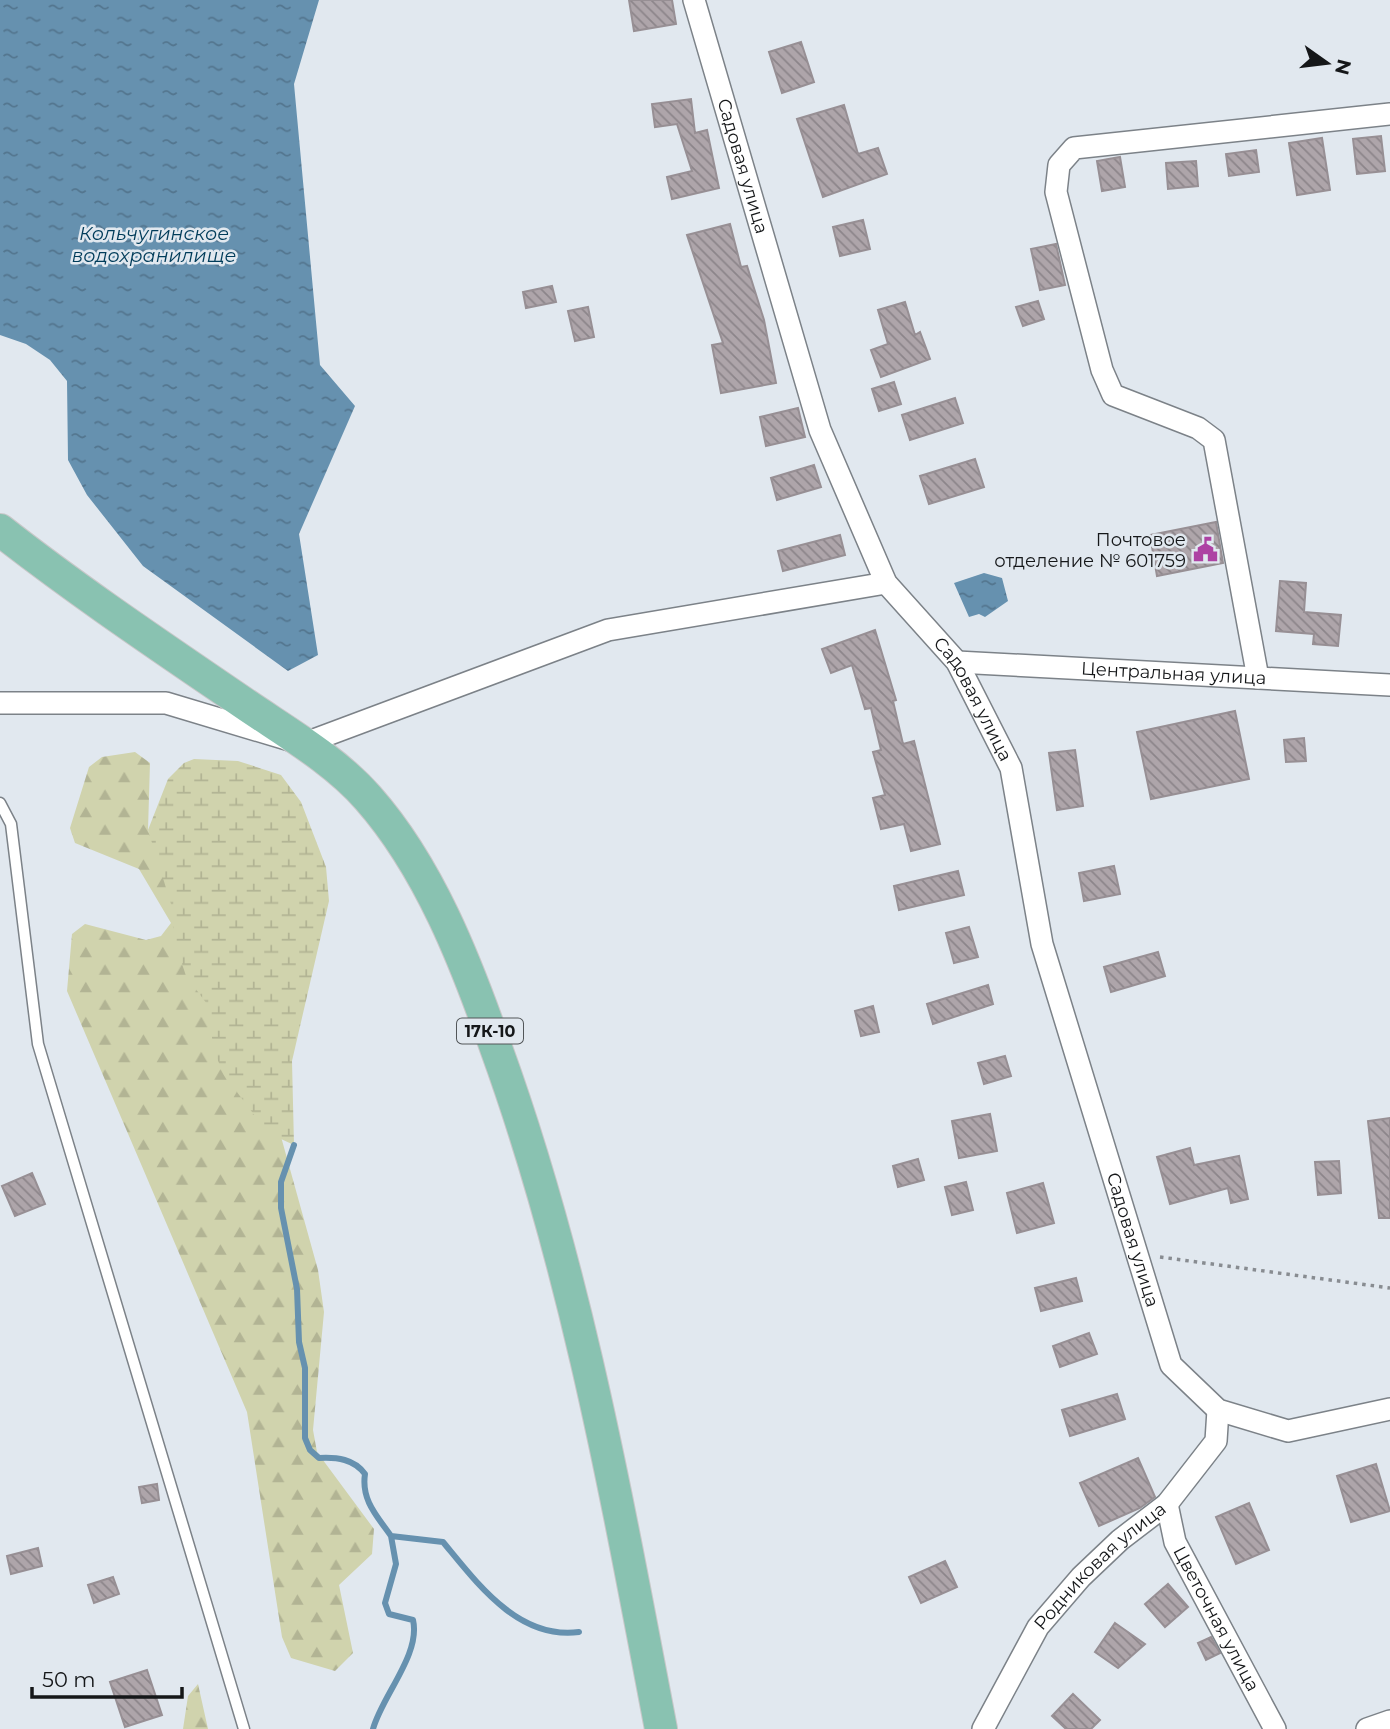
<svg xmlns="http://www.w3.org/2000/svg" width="1390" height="1729" viewBox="0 0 1390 1729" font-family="Montserrat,sans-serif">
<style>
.forest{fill:url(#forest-firs)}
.wetland{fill:url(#wetland-marsh)}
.water{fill:url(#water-ripples)}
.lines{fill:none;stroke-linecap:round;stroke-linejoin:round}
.stream{stroke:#6691af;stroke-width:6}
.building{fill:url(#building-back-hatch);stroke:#978f94;stroke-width:2}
.lane-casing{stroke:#7c8288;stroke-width:13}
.street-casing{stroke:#7c8288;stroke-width:24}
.primary-casing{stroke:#c7c7c8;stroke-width:34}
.path{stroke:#888c91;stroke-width:3.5;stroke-dasharray:3.5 5;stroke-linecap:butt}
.lane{stroke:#fff;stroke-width:10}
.street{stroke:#fff;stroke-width:21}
.primary{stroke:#89c2b1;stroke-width:32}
.labels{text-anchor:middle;stroke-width:5;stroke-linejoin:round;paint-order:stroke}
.shield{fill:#e1e8ef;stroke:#525659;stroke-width:2}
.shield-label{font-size:16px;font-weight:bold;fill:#151719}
.street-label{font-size:18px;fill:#151719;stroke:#e1e8ef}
.poi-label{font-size:18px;fill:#151719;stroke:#e1e8ef;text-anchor:end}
.water-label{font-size:19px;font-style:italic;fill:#003c5a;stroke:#e1e8ef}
</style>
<defs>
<pattern id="forest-firs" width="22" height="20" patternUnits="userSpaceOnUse" patternTransform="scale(1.75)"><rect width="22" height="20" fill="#d0d3ad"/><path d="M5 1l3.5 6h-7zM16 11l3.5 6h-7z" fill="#b2b494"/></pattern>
<pattern id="wetland-marsh" width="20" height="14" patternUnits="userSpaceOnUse" patternTransform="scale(1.75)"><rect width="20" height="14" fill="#d0d3ad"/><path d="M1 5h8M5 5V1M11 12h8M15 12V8" fill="none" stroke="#b2b494"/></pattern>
<pattern id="water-ripples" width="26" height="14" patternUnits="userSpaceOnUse" patternTransform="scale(1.75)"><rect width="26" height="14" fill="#6691af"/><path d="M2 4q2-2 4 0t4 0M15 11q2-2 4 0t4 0" fill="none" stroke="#53758e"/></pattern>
<pattern id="building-back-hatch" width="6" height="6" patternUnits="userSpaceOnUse" patternTransform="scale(1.75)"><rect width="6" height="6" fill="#aea5aa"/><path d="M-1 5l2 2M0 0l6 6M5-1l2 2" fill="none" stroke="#8c858a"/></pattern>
</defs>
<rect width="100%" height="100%" fill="#e1e8ef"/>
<path class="forest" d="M135 752 150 763 148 830 275 1115 318 1270 324 1312 313 1430 317 1452 374 1529 372 1554 339 1585 353 1653 335 1671 291 1658 282 1637 247 1412 67 991 72 934 85 924 146 940 161 936 171 923 139 869 75 843 70 828 89 767 102 757Z
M198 1684 208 1729H183L188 1696Z"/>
<path class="wetland" d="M194 759 238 761 281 775 301 802 326 867 329 901 292 1061 294 1145 268 1133 224 1075 214 1051 207 1004 186 976 174 939 171 904 148 830 168 779 184 763Z"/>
<path class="water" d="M0 0H319L294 84 320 365 355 406 299 534 318 655 288 671 143 566 87 495 68 460 67 381 50 360 26 344 0 335Z
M984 573 1002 578 1008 601 985 617 979 614 969 617 954 583Z"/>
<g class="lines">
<path class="stream" d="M294 1145 281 1182V1208L297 1289 299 1342 305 1368V1438L310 1450 319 1458C337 1457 354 1459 365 1474 361 1500 377 1516 391 1536L443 1542C477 1583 518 1640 579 1632
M373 1729C382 1696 421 1654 413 1620L389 1614 385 1603 396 1564 391 1536"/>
</g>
<path class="building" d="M629 0H672L676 24 634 31Z
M801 42 814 82 782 93 769 52Z
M691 99 695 133 707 130 719 188 672 199 667 177 692 171 677 124 655 127 652 104Z
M844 105 858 154 878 148 887 174 823 197 797 119Z
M1381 136 1385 171 1357 174 1353 139Z
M1322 138 1330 190 1297 195 1289 143Z
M1256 150 1259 172 1229 176 1226 154Z
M1120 157 1125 187 1102 191 1097 161Z
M1196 161 1198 186 1168 189 1166 163Z
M863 220 870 249 840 256 833 227Z
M730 224 741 267 747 266 764 320 776 383 721 393 712 345 723 343 687 235Z
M1056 244 1065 285 1040 290 1031 249Z
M552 286 556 302 526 308 523 292Z
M1038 301 1044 319 1023 326 1016 307Z
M905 302 915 335 920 332 930 359 881 377 871 350 888 344 878 310Z
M588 307 594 337 575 341 568 311Z
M894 382 901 404 879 411 872 389Z
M955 398 963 423 910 440 902 415Z
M798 408 805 437 766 446 760 417Z
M975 459 984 487 929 504 920 476Z
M814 465 821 487 777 500 771 478Z
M1216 522 1223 563 1157 576 1150 535Z
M840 535 845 555 783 571 778 551Z
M1280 581 1306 583 1304 612 1341 615 1338 646 1313 644 1314 634 1276 631Z
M875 630 896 700 893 701 903 744 914 741 940 844 911 851 904 824 881 829 873 798 885 795 873 752 881 750 871 708 865 709 852 665 831 673 822 649Z
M1235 711 1249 779 1151 799 1137 732Z
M1304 738 1306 761 1286 762 1284 740Z
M1075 750 1083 806 1057 810 1049 753Z
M1114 866 1120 894 1084 901 1079 873Z
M958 871 964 895 899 910 894 886Z
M969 927 978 957 954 963 946 933Z
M1158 952 1165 976 1111 992 1104 967Z
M988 985 993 1004 933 1024 927 1004Z
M873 1006 879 1032 861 1036 855 1011Z
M1005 1056 1011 1076 984 1084 978 1063Z
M990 1114 997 1151 959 1158 952 1121Z
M1390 1118V1218H1379L1368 1121Z
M1190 1148 1194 1165 1239 1156 1248 1199 1231 1203 1228 1188 1170 1204 1157 1157Z
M918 1159 924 1180 898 1187 893 1166Z
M1339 1161 1341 1193 1318 1195 1315 1162Z
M32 1173 45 1204 15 1216 2 1186Z
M966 1182 973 1210 952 1215 945 1187Z
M1043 1183 1054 1223 1017 1233 1007 1193Z
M1076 1278 1082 1301 1041 1311 1035 1288Z
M1089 1333 1097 1354 1060 1367 1053 1346Z
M1117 1394 1125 1419 1070 1436 1062 1410Z
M1138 1458 1155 1497 1140 1508 1099 1526 1080 1483Z
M1376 1464 1390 1511 1351 1522 1337 1476Z
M157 1484 159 1500 142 1503 139 1487Z
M1249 1503 1269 1550 1236 1564 1216 1517Z
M38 1548 42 1566 11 1574 7 1556Z
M945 1561 957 1587 921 1603 909 1577Z
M113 1577 119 1594 94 1603 88 1585Z
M1168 1584 1188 1607 1165 1627 1145 1604Z
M1115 1623 1145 1644 1118 1668 1095 1652Z
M1211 1637 1220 1653 1206 1660 1198 1643Z
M147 1670 162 1715 125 1727 110 1682Z
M1073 1694 1100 1720 1091 1729H1066L1052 1716Z"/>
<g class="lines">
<defs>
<path id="lane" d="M0 803 11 824 38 1044 244 1729"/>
<g id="street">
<path id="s1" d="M694 0 820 430 886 583 957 662 1011 768 1042 944 1171 1365 1218 1410 1288 1431 1390 1409"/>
<path id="s2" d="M957 662 1390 685"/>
<path d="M1258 678 1214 440 1198 428 1113 395 1102 370 1056 192 1059 165 1074 148 1390 114"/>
<path d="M0 703H166L303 744 608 630 886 583"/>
<path id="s3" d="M1167 1504 1175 1542 1275 1729"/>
<path id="s4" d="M983 1729 1038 1627 1081 1577 1120 1540 1167 1504 1216 1441 1218 1410"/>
<path d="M1367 1729 1390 1721"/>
</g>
<path id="primary" d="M0 530C78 591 160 646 242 702 284 731 334 759 368 798 429 867 466 962 496 1048 576 1268 617 1499 661 1729"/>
</defs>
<use href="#lane" class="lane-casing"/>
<use href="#street" class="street-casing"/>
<use href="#primary" class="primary-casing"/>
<path class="path" d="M1160 1257 1390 1288"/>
<use href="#lane" class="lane"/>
<use href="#street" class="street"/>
<use href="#primary" class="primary"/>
</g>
<defs>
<symbol id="civic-bare" viewBox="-9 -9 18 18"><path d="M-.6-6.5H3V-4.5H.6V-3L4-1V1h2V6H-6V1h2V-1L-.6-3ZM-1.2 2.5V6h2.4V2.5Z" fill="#ad42a3" stroke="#e1e8ef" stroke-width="2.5" paint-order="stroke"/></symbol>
</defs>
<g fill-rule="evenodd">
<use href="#civic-bare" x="1188" y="532" width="35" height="35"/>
</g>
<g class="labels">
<rect class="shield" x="457" y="1018.5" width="66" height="25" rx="5"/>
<g class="shield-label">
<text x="490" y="1037">17К-10</text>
</g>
<g class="street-label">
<text dy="6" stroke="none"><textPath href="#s1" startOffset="173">Садовая улица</textPath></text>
<text dy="6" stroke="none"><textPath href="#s2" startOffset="217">Центральная улица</textPath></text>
<text dy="6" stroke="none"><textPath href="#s1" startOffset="761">Садовая улица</textPath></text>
<text dy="6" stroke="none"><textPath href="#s1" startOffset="1328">Садовая улица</textPath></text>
<text dy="6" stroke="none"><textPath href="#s4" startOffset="203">Родниковая улица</textPath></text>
<text dy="6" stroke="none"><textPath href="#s3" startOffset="126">Цветочная улица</textPath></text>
</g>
<g class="poi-label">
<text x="1186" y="546">Почтовое<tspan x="1186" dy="21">отделение № 601759</tspan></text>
</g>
<g class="water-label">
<text x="154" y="240">Кольчугинское<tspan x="154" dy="22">водохранилище</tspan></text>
</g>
</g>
<g transform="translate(1327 63) rotate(104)" stroke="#e1e8ef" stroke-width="5" paint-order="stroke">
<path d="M0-5L12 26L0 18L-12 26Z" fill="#151719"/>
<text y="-10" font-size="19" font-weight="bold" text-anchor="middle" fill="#151719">N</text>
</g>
<path d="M32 1687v10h150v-10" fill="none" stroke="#151719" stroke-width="3.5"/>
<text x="42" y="1687" font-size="21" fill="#151719" stroke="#e1e8ef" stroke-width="5" paint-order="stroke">50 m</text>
</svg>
